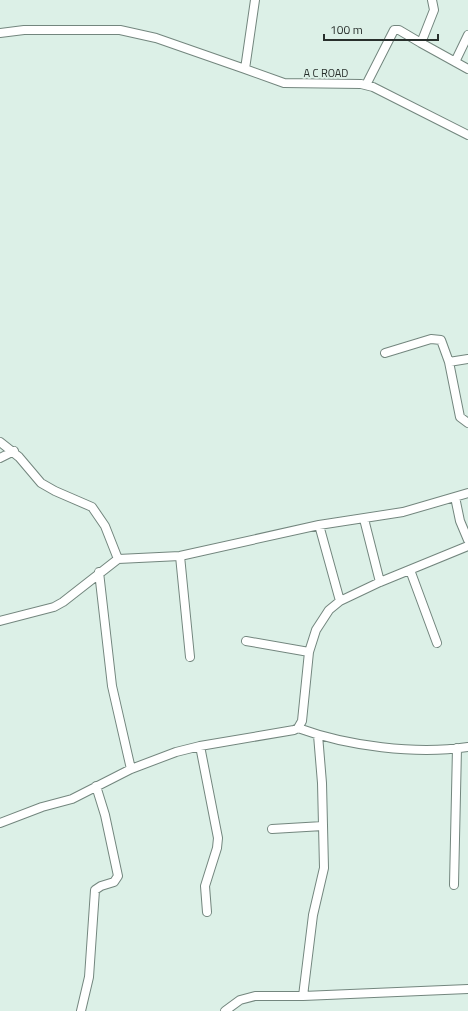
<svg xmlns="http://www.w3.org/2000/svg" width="468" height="1011" viewBox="0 0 468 1011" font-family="'Titillium Web',sans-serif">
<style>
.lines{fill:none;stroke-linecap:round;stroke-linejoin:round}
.minor-casing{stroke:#73867e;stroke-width:10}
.minor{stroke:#fff;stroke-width:8}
.labels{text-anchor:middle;stroke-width:3.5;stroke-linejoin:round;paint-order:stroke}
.street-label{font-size:11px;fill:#282f2c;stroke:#dcf0e7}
</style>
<rect width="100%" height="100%" fill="#dcf0e7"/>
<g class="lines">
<defs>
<path id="minor" d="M255 0 245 69 284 83 361 84 373 87 468 135
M432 0 434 10 421 43 468 69
M0 33 24 30H120L156 38 245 69
M455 62 468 35
M366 85 394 30H399L421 43
M385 353 431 339 441 340 449 362 460 417 468 423
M449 362 468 359
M0 442 19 457 41 483 55 491 92 507 105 526 118 559 63 602 54 607 0 621
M0 458 14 451
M455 497 460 521 468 540
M364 519 380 582
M319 525 340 601
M180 556 190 657
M118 559 180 556 319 525 403 512 468 493
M410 570 437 643
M99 572 112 686 131 769
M246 641 309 652
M298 728C347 746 416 755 468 747
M200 746 218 838 217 848 205 886 207 912
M0 823 42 807 72 799 131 769 176 752 200 746 294 730 298 728 302 721 309 652 316 630 329 610 340 601 380 582 468 546
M272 829 323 826
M454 885 457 748
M303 996 313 915 324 868 322 783 318 735
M81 1011 89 977 95 890 101 886 114 882 118 876 105 815 96 786
M225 1011 240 1000 255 996H303L468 989"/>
</defs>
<use href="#minor" class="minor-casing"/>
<use href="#minor" class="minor"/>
</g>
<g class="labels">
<g class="street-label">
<text x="326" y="77">A C ROAD</text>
</g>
</g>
<path d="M324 34v6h114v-6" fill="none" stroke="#282f2c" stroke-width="2"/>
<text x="330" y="34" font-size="12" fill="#282f2c" stroke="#dcf0e7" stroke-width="3" paint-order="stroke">100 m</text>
</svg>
